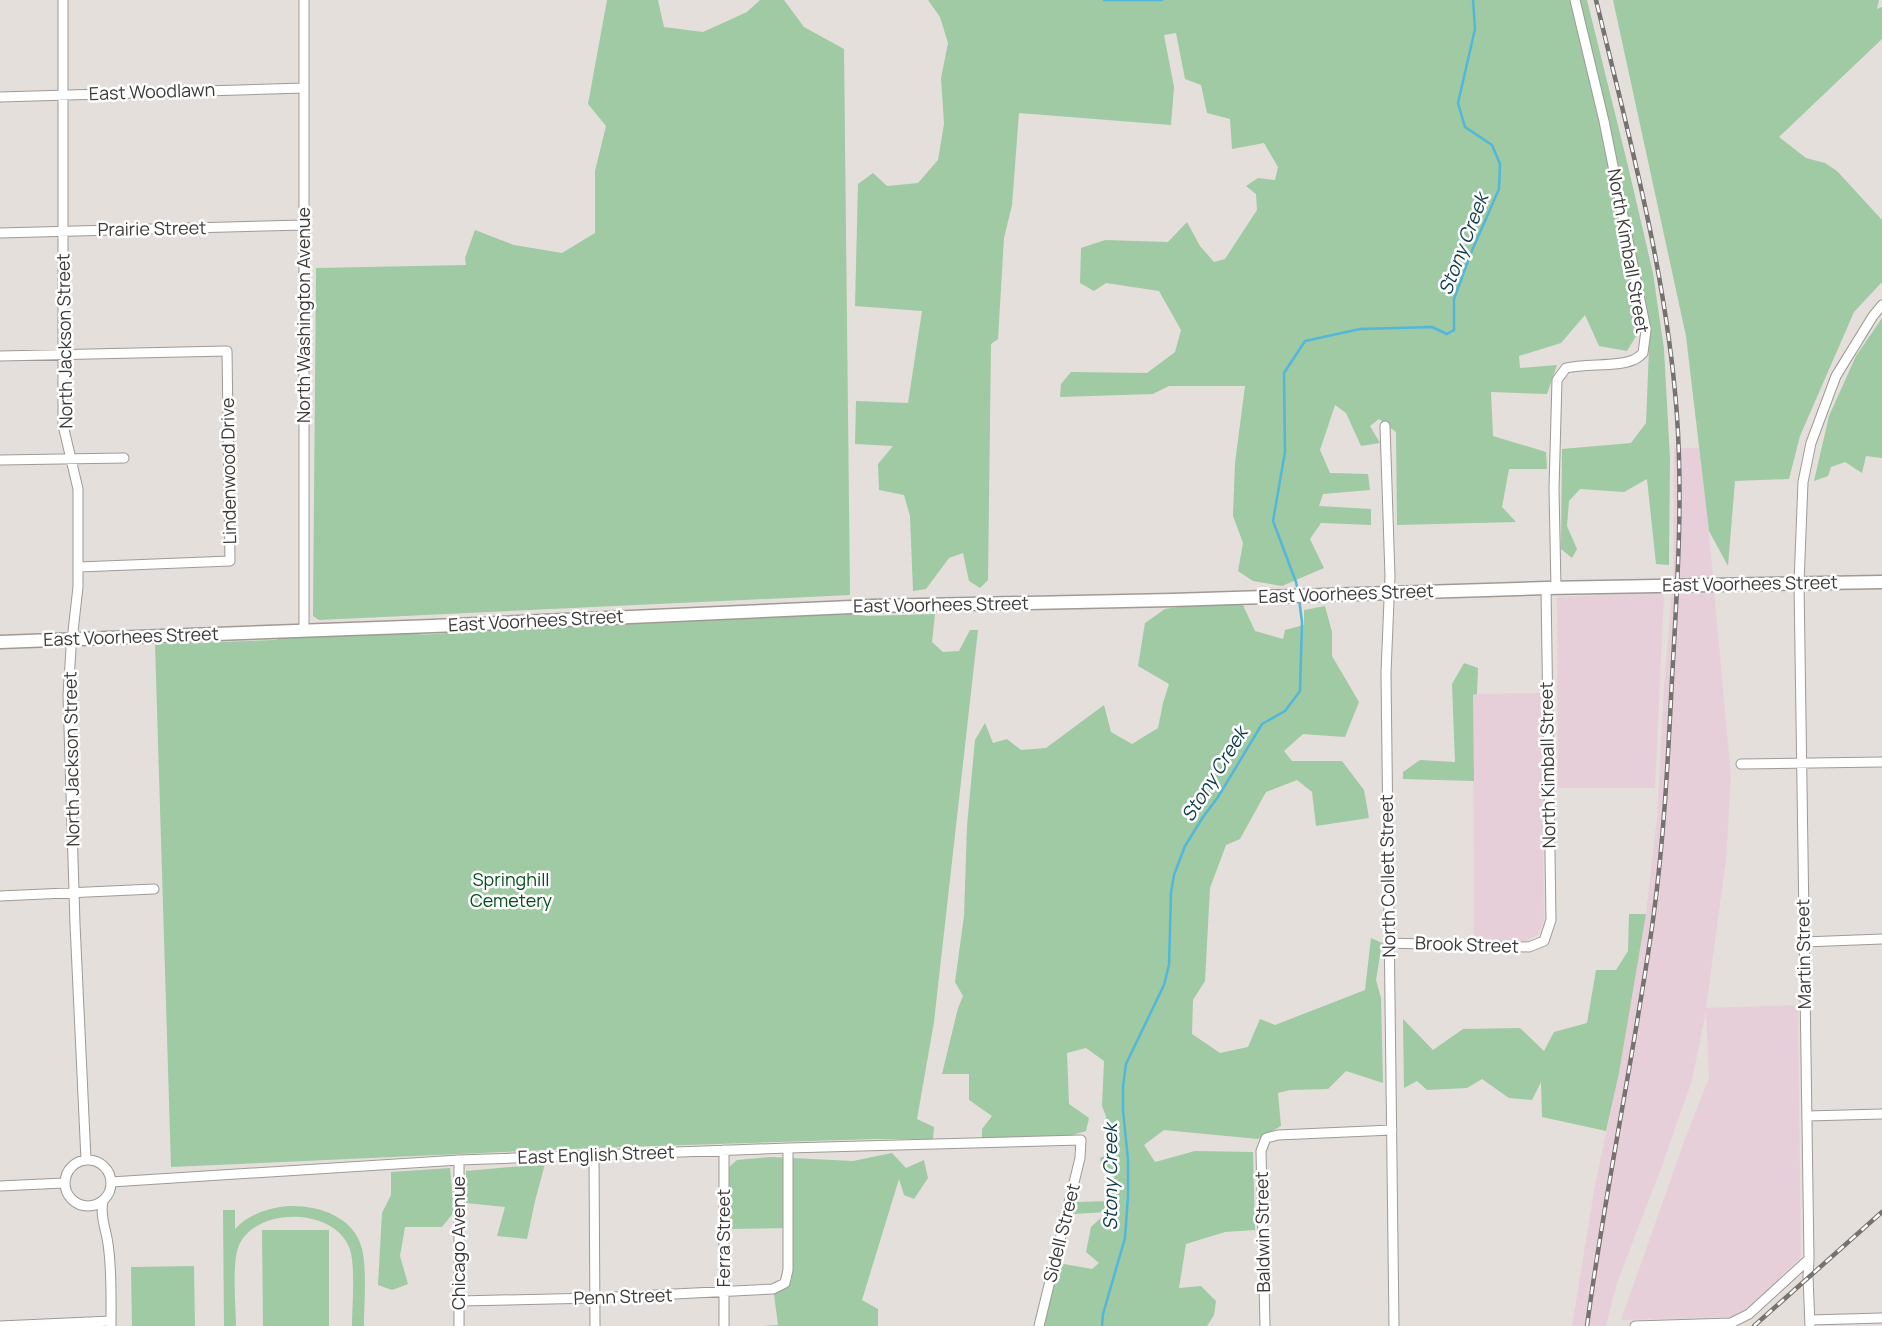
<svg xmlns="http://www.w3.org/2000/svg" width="1882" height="1326" viewBox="0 0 1882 1326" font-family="Manrope,sans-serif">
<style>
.industrial{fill:#e7cfda}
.green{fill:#9fcaa3}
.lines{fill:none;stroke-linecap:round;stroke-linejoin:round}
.stream{stroke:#52b7d9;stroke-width:2.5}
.street-casing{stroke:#9f9a96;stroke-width:11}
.secondary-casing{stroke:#9f9a96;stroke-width:15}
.street{stroke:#fff;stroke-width:9}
.secondary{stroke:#fff;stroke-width:12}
.rail-casing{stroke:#757270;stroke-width:4.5}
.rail{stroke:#fff;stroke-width:2.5;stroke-dasharray:8;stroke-linecap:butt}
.labels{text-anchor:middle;stroke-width:5;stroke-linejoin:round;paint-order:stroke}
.street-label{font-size:18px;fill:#3c3a39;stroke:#fff}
.park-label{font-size:18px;fill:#034f1a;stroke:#fff}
.water-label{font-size:19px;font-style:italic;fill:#0d3b4a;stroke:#fff}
</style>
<rect width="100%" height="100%" fill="#e4dfdb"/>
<path class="industrial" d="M1674 448H1699L1708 523 1731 777 1726 860 1706 1008 1798 1005 1801 1257 1744 1313 1730 1317 1621 1320 1685 1139 1709 1078 1706 1011 1692 1080 1662 1166 1617 1283 1606 1326H1572L1595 1185 1619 1073 1646 914 1657 817 1664 688 1673 577Z
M1658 593 1664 595 1655 788H1558L1557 597Z
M1541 693 1544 921 1538 935 1526 941 1474 940 1473 694Z"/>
<path class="green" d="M607 0H658L664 27 703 32 747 12 760 0H784L804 27 844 49 850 595 319 620 313 616 316 268 466 265 465 258 475 230 514 245 562 253 595 233V171L606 126 588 104Z
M928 0H1587L1628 166 1653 273 1664 349 1670 459 1669 565 1656 564 1647 479 1624 492 1580 489 1569 501 1567 526 1577 549 1572 558 1561 549 1562 449 1631 443 1646 423 1650 324 1638 333 1627 351 1599 346 1585 315 1561 343 1519 356 1520 368 1557 365 1547 394 1491 392 1493 436 1546 452 1547 469H1509L1502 507 1516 522 1397 525 1396 432 1379 419 1370 426 1380 443 1361 446 1346 413 1335 405 1320 450 1330 473 1368 474 1370 490 1323 494 1319 506 1371 509V525L1321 523 1310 539 1324 568 1282 586 1253 581 1238 571 1243 543 1233 516 1235 463 1245 386H1169L1153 394 1060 397 1061 384 1071 372 1147 373 1175 352 1181 330 1159 291 1106 283 1094 291 1080 283 1081 248 1105 240 1168 242 1187 222 1200 246 1214 262 1225 259 1257 210 1256 194 1246 186 1258 178 1275 180 1278 167 1264 143 1232 149 1230 119 1207 113 1201 85 1185 79 1176 33 1164 35 1174 87 1171 125 1019 113 1012 205 1004 238 998 339 991 344 988 580 980 588 969 581 963 553 949 558 926 589 913 591 910 516 904 495 879 490 878 464 893 446 855 444 856 401 908 403 922 311 855 306 858 184 873 173 887 186 918 183 938 160 944 124 941 78 948 43 940 17Z
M1613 0H1879L1877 9 1882 7V39L1779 137 1806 158 1825 163 1837 171 1882 220V282L1854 312 1800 436 1789 479 1735 481 1728 566 1709 531 1686 336Z
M1882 318V458L1866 456 1862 473 1845 462 1831 467 1828 476 1814 481 1829 416 1856 356Z
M1242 603 1255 631 1283 639 1285 630 1304 625V610L1325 606 1332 632V656L1359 702 1345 737 1303 734 1284 751 1292 761H1342L1364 790 1369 818 1316 826 1312 792 1297 780 1266 792 1240 839 1226 845 1210 888 1205 981 1193 1000 1192 1034 1220 1053 1248 1047 1260 1019 1275 1025 1365 990 1371 938 1382 943 1376 980 1381 998 1383 1083 1346 1071 1328 1089 1290 1090 1278 1093 1281 1126 1258 1139 1164 1130 1144 1145 1155 1162 1195 1151 1253 1152 1255 1230 1225 1232 1186 1244 1179 1288 1201 1286 1216 1301 1214 1315 1207 1326H1043L1058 1263 1092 1269 1099 1263 1086 1252 1091 1227 1107 1212 1073 1214 1075 1202 1111 1201 1115 1171H1102L1100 1158 1113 1152 1105 1139 1106 1116 1102 1106 1104 1061 1086 1048 1067 1053 1069 1104 1089 1118 1086 1131 1069 1136 982 1139V1129L992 1116 969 1100V1074H942L958 1008 963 996 955 982 964 916 967 826 975 740 985 723 993 743 1007 739 1021 750 1046 748 1104 705 1111 732 1132 744 1158 728 1163 703 1169 684 1138 666 1145 623 1165 609 1186 606Z
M851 614 867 616 935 614 932 642 943 652 959 651 970 630H978L934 1022 917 1119 934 1127 933 1139H875L594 1148 171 1167 155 644 275 640 283 637 406 633C426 636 444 634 463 630Z
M1464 663 1478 668 1477 694 1473 695 1474 781 1403 779V772L1420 760 1455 762 1452 684Z
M1629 914H1646L1619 1073 1606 1131 1542 1117 1541 1082 1532 1100 1509 1098 1482 1079 1467 1088 1427 1090 1417 1081 1404 1088 1403 1019 1433 1050 1463 1029 1520 1028 1544 1051 1554 1032 1587 1023 1596 970H1616L1628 951Z
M892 1153 906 1168 924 1160 928 1178 914 1199 904 1195 899 1179 862 1300 878 1309V1326H762L778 1325 774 1294 792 1280 791 1228 727 1229V1169L737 1160 771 1157 853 1161Z
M545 1164 535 1201 527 1239 497 1236 505 1207 466 1203V1171Z
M450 1168 454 1212 442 1227H405L400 1256 408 1284 392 1290 378 1285 382 1213 391 1195V1172Z
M288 1206C318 1205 354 1216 362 1249 367 1268 364 1305 364 1326H352C352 1308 356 1262 349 1247 333 1208 259 1207 240 1243 231 1259 236 1306 236 1326H224L223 1210H235V1229C249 1214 268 1208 288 1206Z
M262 1230H329V1326H263Z
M194 1266 195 1326H132L131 1267Z"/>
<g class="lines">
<path class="stream" d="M1104 0H1162
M1298 592 1296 582 1273 521 1285 452 1284 373 1305 341 1360 329 1432 327 1447 334 1454 330V299L1471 253 1499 189 1500 164 1492 145 1465 127 1458 103 1475 29 1473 0
M1102 1326 1103 1314 1125 1238 1128 1196V1160L1123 1110V1087L1126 1064 1164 985 1169 965 1171 893 1174 875 1185 846 1203 817 1218 797 1262 724 1285 711 1300 691 1302 622 1299 599"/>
<defs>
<path id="street" d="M63 0V425L78 489V587L71 649 68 695 75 924 86 1160
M0 97 304 88
M0 233 304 225
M0 356 227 351 230 561 79 567
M1385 426 1390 576 1386 673 1394 1326
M0 460 124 458
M1556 588 1554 489 1557 380 1566 368C1585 363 1619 367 1633 360 1636 359 1640 356 1643 353L1646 330 1604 121 1575 0
M304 630V0
M1741 764 1882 762
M0 896 154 889
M1804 942 1882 939
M1388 943 1529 947 1544 941 1551 920 1546 588
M1807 1116 1882 1114
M724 1150V1326
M594 1155 595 1326
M65 1183a23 23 0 1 1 46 0a23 23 0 1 1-46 0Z
M459 1160V1326
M111 1182 459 1160 788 1148 1081 1140 1080 1158 1039 1326
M0 1186 64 1183
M103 1201C100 1217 106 1229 108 1244 112 1270 111 1299 111 1326
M459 1301 595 1298 773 1289 785 1283 788 1270V1148
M1810 1320 1882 1318
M0 1326 111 1321
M1265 1326 1261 1151 1266 1138 1278 1135 1392 1130
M1635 1326 1731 1323 1749 1314 1809 1259
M1810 1326 1808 1277 1809 1259 1799 583 1803 482 1811 443 1836 376 1873 316 1882 305"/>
<path id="secondary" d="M0 642 433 626 873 606 1172 600 1546 588 1882 582"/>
</defs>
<use href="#street" class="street-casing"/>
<use href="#secondary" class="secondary-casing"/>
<use href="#street" class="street"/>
<use href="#secondary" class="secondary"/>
<defs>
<path id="rail" d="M1587 1326C1605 1190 1634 1056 1653 920 1664 840 1668 759 1672 679 1677 591 1683 504 1677 416 1667 275 1629 137 1596 0
M1754 1326 1882 1212"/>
</defs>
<use href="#rail" class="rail-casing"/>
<use href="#rail" class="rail"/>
</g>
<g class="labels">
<g class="street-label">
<text transform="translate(152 92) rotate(-2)" y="6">East Woodlawn</text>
<text transform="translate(152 229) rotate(-1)" y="6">Prairie Street</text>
<text transform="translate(1628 251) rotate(80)" y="6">North Kimball Street</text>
<text transform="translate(304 315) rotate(-90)" y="6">North Washington Avenue</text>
<text transform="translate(65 341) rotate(-91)" y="6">North Jackson Street</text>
<text transform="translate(229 471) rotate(-91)" y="6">Lindenwood Drive</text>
<text transform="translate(1750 584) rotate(-1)" y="6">East Voorhees Street</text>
<text transform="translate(1346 594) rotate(-2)" y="6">East Voorhees Street</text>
<text transform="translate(941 605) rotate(-1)" y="6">East Voorhees Street</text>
<text transform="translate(536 621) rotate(-3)" y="6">East Voorhees Street</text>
<text transform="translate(131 637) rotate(-2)" y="6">East Voorhees Street</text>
<text transform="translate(72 759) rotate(-91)" y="6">North Jackson Street</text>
<text transform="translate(1548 765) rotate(-91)" y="6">North Kimball Street</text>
<text transform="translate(1388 876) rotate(-91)" y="6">North Collett Street</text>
<text transform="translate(1467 945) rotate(2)" y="6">Brook Street</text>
<text transform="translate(1804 954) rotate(-91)" y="6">Martin Street</text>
<text transform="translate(596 1155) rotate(-2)" y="6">East English Street</text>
<text transform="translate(1263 1232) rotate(-91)" y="6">Baldwin Street</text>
<text transform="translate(1062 1233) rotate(-76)" y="6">Sidell Street</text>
<text transform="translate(724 1238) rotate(-90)" y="6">Ferra Street</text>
<text transform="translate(459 1243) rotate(-90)" y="6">Chicago Avenue</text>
<text transform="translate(623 1297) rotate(-2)" y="6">Penn Street</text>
</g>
<g class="park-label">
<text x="511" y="886">Springhill<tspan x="511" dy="21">Cemetery</tspan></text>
</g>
<g class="water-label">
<text transform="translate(1463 244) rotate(-69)" y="7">Stony Creek</text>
<text transform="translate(1214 774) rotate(-58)" y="7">Stony Creek</text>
<text transform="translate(1110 1177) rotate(-90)" y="7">Stony Creek</text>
</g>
</g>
</svg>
